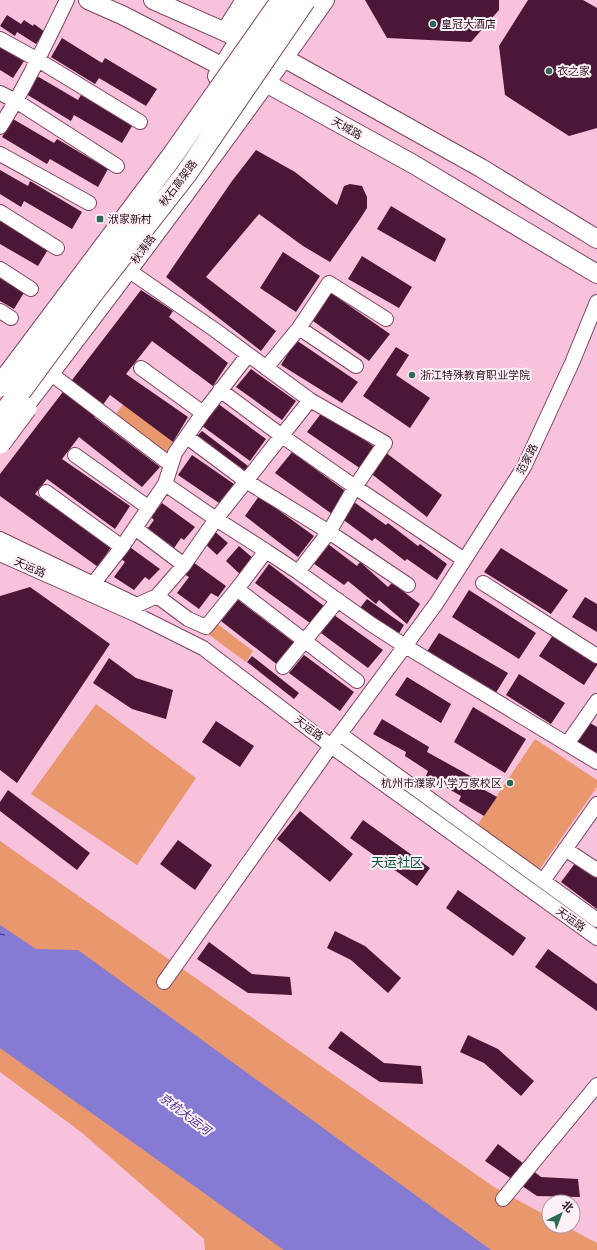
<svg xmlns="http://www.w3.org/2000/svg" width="597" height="1250" viewBox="0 0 597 1250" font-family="Helvetica,'Noto Sans SC',sans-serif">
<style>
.green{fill:#e9976d}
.water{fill:#867bd3}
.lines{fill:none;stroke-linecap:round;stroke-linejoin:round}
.ferry{stroke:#442a92;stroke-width:1;stroke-dasharray:5 4;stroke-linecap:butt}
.building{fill:#4b1736}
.minor-casing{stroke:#7c4361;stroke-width:16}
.major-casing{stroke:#7c4361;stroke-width:20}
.minor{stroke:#fff;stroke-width:14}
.major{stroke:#fff;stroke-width:18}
.highway-bridge-casing{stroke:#7c4361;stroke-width:23;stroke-linecap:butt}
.highway-bridge{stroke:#fff;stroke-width:21}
.poi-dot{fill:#2c6854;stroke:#fff1f7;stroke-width:1.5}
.labels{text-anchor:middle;stroke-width:4;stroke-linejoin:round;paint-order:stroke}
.poi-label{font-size:11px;fill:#2a121f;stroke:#fff1f7;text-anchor:start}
.street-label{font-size:11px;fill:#2a121f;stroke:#fff1f7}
.water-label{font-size:12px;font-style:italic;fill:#442a92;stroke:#fff1f7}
.quarter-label{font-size:13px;fill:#04553f;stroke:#fff1f7}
</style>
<rect width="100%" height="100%" fill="#f8c2dd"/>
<path class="green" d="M123 404 173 442 165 454 115 416Z
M216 623 253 651 246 662 208 634Z
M96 704 196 778 137 865 31 794Z
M535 739 597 780V787L530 883 476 843 478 824Z
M0 841 494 1187 549 1217V1226H565L597 1243V1250H205L204 1239 81 1132 0 1072Z"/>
<path class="water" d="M0 925 36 949 78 950 491 1250H284L0 1048Z"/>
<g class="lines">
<path class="ferry" d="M0 934 5 935"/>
</g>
<path class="building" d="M365 0H499V10L471 42 387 38Z
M528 0H583L597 8V128L569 136 505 95 499 46Z
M7 15 21 24 24 20 33 26 34 24 45 32 36 44 17 32 15 36 0 26Z
M62 38 102 63 105 58 157 89 146 106 99 78 95 84 51 57Z
M0 46 24 61 13 78 0 70Z
M37 76 78 100 81 95 132 126 122 143 74 115 71 121 26 94Z
M13 119 54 143 57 139 108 169 98 187 50 159 47 164 2 137Z
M256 150 295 172 337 205 344 186 350 184 362 186 367 197V208L360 219 330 262 303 246 259 214 206 277 276 331 261 351 166 277 232 181Z
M0 170 28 186 30 181 82 212 72 229 24 201 21 207 0 194Z
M391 206 446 239 435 262 377 229Z
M0 219 49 248 38 266 0 244Z
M283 252 320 276 296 312 260 288Z
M362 256 412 287 399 308 348 279Z
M0 276 25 291 14 309 0 301Z
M141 290 173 311 169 317 228 363 213 386 152 341 126 374 188 417 173 442 110 395 94 417 160 467 142 487 79 437 62 459 130 506 115 529 47 479 35 494 111 547 98 567 0 496V474Z
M331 293 390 334 369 361 313 321Z
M296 340 358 382 342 403 281 365Z
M396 347 409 355 396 375 430 398 410 428 363 396Z
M251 369 296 401 282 420 236 387Z
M217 403 266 439 250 461 201 425Z
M323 411 376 448 361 469 307 432Z
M202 431 248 466 243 474 195 438Z
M292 452 348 493 332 514 275 473Z
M385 452 442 495 427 517 369 472Z
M192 455 234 484 219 503 178 475Z
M259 496 314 536 298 557 245 516Z
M354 502 386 525 388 523 418 546 420 544 447 564 437 580 407 559 405 561 375 538 372 541 341 518Z
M162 503 195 527 184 540 181 538 172 551 145 532 154 520 151 517Z
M213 530 228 543 217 555 203 542Z
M328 544 357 566 360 562 388 587 392 583 420 604 407 624 379 600 376 604 348 581 344 585 313 563Z
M127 545 160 569 149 580 145 577 134 590 114 577 125 562 119 557Z
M239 546 255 560 241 575 226 561Z
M501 548 568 590 551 614 484 572Z
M193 562 226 586 218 597 211 593 199 609 177 593 189 577 184 574Z
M269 564 324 606 310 623 255 583Z
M30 587 110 644 17 783 0 770V596Z
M469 590 536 633 519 659 452 617Z
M585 597 597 604V632L572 617Z
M367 599 404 625 398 635 360 608Z
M238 600 296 644 279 666 221 621Z
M334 615 383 650 368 668 321 633Z
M439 633 508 673 494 696 426 653Z
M553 635 597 663V665L584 685 539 656Z
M304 655 354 692 340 711 289 673Z
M252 656 299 693 294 699 247 662Z
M109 658 136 678 173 690 166 719 132 709 93 683Z
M519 674 565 703 551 724 506 695Z
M407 677 451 704 441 723 395 695Z
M473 707 526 739 505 773 454 742Z
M382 719 429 747 427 752 474 778 472 783 497 797 484 816 459 801 461 796 426 776 428 771 405 756 406 752 373 734Z
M585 720 597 727V756L572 740Z
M216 721 254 746 240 767 202 742Z
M8 790 90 853 77 870 0 811V802Z
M300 811 353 854 330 882 277 839Z
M363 820 430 868 417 886 350 838Z
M178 840 212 865 195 890 160 864Z
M579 858 597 872V909L561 882Z
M458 890 526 938 513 956 446 908Z
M335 931 365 946 401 978 388 993 351 960 327 948Z
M209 942 252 974 290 977 292 995 248 993 197 959Z
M548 949 597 984V1011L535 967Z
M341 1031 384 1063 421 1066 423 1084 380 1082 328 1048Z
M468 1035 498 1049 534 1081 521 1096 484 1063 460 1052Z
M498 1144 541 1177 578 1179 580 1197 537 1196 485 1161Z"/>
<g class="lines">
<defs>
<path id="minor" d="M0 39 38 60 140 122
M0 93 16 101 117 166
M0 127C26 86 46 43 67 0
M0 154 89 203
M0 212 57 248
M0 269 31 289
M128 270 215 330 310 400 385 443 355 487 282 436 220 390
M0 311 11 318
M299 328 329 283 386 319
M141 368 203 413
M266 368 299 328 356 366
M50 373 171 465
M187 437 246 481 329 532 298 572 266 551
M75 455 149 508
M165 484 175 453 203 413 248 355
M46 492 122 547
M135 528 184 565
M0 539 137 605 157 596 184 565 216 519 310 400
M0 554 137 615 203 648 331 746 597 938
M298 572 371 624 405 646 597 762
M483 583 597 656
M93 584 122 547 165 484 216 519 266 551 237 589 206 627 188 619 157 596
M408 585 329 532 355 487 463 559
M237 589 357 681
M283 667 338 600
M340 734 597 920
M567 744 597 701
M565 849 597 870
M543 881 597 804
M164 982 331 746 436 604 524 467 572 363 597 302
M503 1199 597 1085"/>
<path id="major" d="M88 0 122 15 223 67 266 83 413 164 597 274
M153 0 284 58 481 168 597 239
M225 32 245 0
M217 76 240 38 265 0
M15 419C121 281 225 142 325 0"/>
</defs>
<use href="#minor" class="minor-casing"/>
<use href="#major" class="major-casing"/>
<use href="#minor" class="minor"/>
<use href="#major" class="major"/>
<defs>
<path id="highway-bridge" d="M0 386 170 159 282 0
M0 419 92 294 186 174 305 0
M0 443 26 408"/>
</defs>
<use href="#highway-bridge" class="highway-bridge-casing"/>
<use href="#highway-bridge" class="highway-bridge"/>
</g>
<g class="poi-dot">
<circle cx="433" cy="24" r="4"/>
<circle cx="549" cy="71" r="4"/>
<rect x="96" y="215" width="8" height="8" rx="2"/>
<circle cx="412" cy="375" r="4"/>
<circle cx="510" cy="783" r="4"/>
</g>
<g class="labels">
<g class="poi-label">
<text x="441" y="28">皇冠大酒店</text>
<text x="557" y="75">衣之家</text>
<text x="108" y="223">洑家新村</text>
<text x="420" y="379">浙江特殊教育职业学院</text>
<text x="502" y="787" text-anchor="end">杭州市濮家小学万家校区</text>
</g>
<g class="street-label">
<text transform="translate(347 128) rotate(29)" y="4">天城路</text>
<text transform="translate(178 183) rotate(-53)" y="4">秋石高架路</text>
<text transform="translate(143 249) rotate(-54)" y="4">秋涛路</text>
<text transform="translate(527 459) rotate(-63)" y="4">范家路</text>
<text transform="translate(30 567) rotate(24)" y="4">天运路</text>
<text transform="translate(309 728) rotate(37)" y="4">天运路</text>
<text transform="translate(571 919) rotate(36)" y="4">天运路</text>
</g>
<g class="water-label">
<text transform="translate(185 1114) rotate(37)" y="4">京杭大运河</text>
</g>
<g class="quarter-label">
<text x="397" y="867">天运社区</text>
</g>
</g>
<g transform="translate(561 1214) rotate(42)"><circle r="19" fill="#fff1f7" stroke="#aa98a1"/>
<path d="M0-3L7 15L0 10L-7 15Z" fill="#2c6854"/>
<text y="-6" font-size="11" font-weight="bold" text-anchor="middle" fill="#2a121f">北</text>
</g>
</svg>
